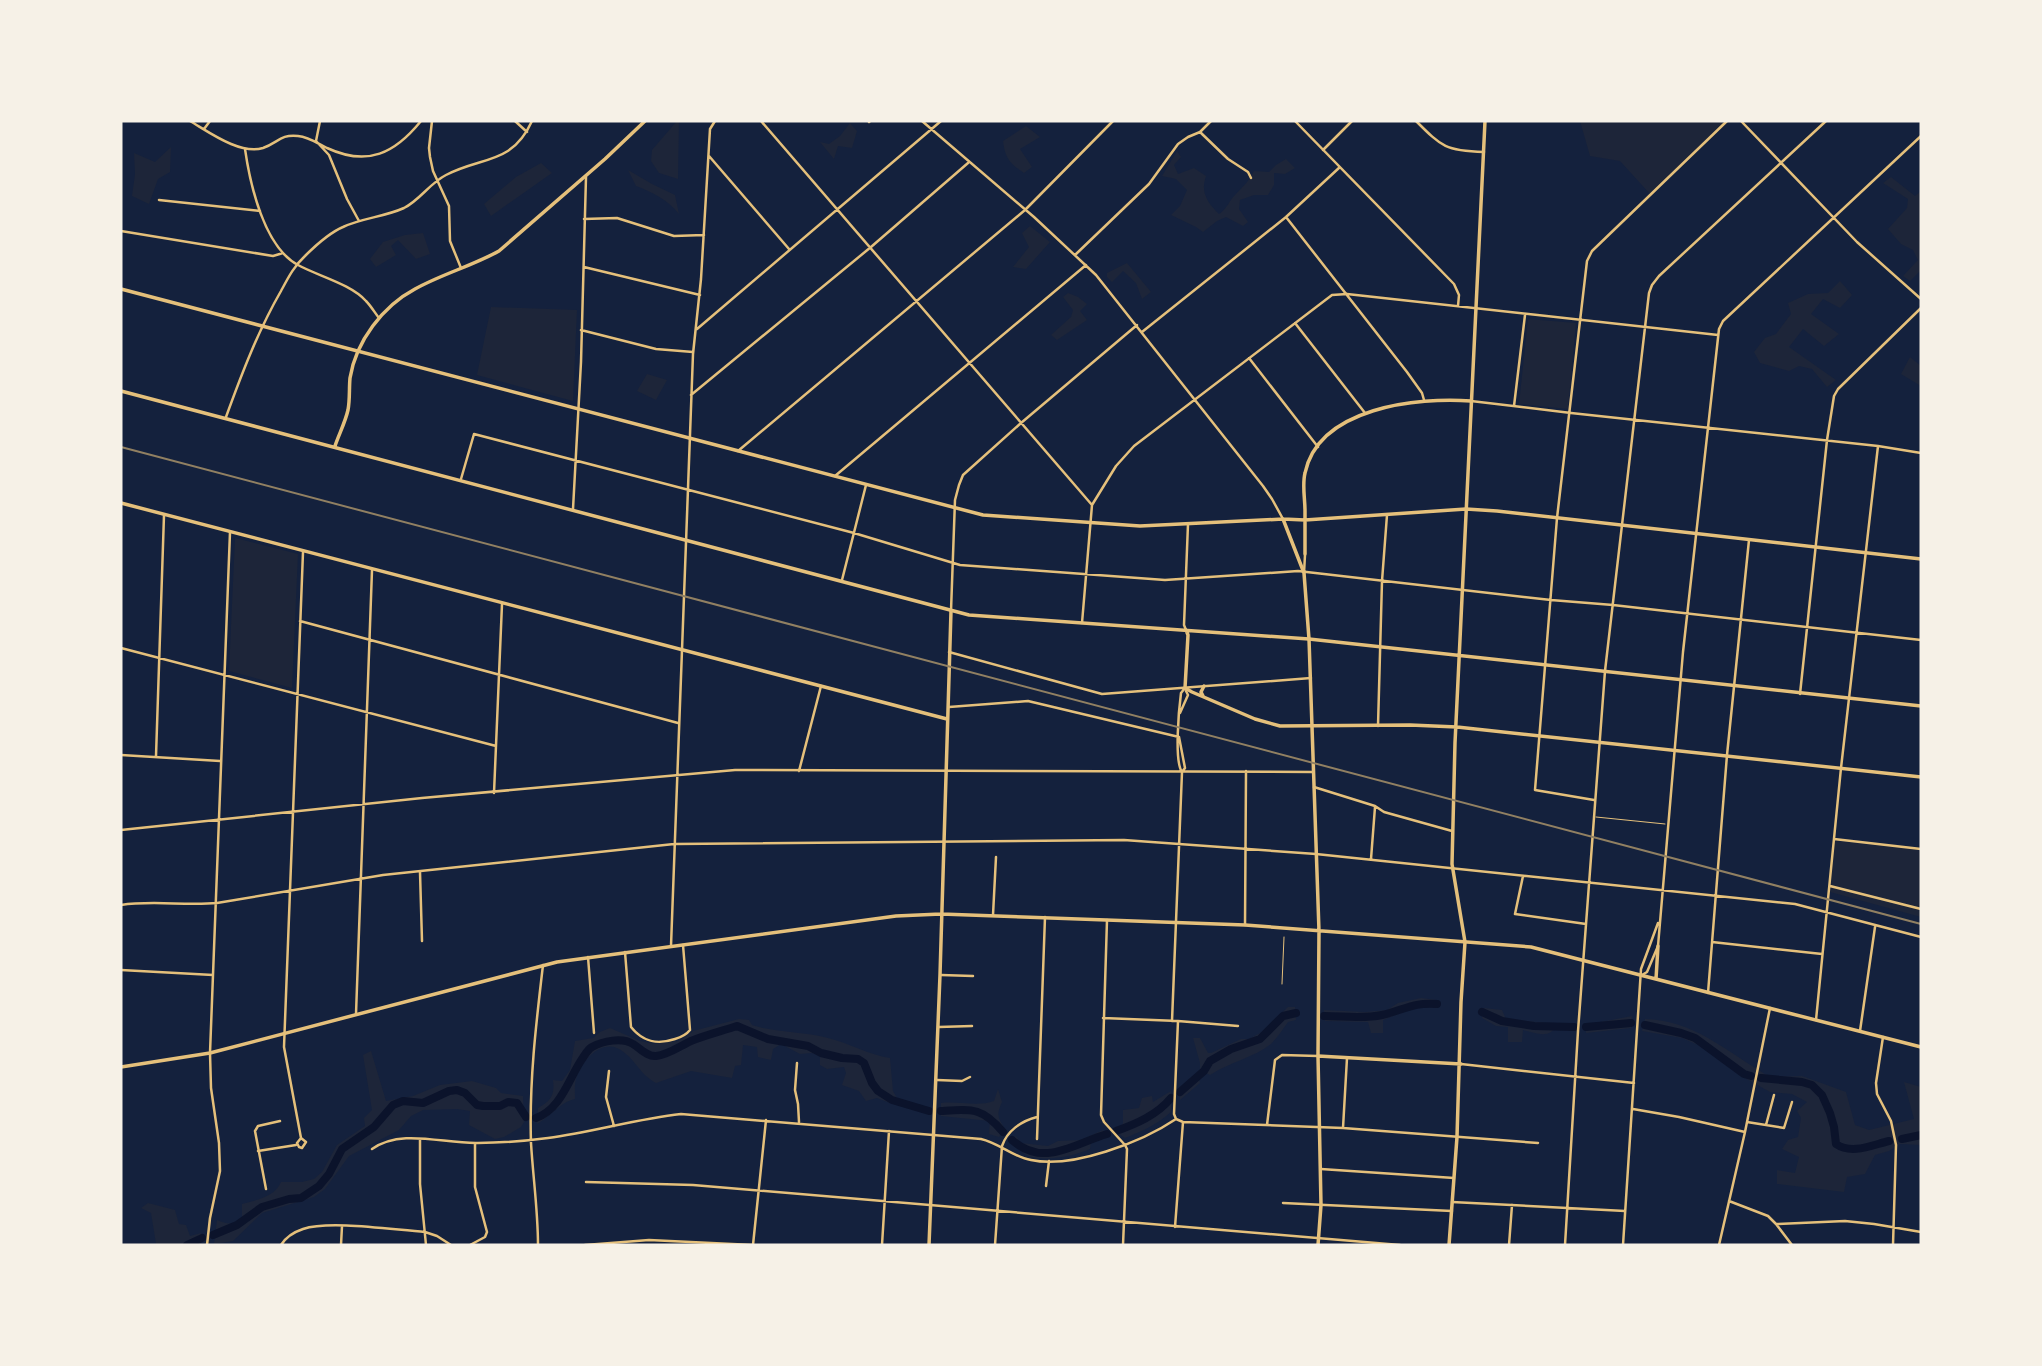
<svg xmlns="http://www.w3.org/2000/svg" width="2042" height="1366" viewBox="0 0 2042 1366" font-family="'Alegreya Sans',sans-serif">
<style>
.green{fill:#1d2539}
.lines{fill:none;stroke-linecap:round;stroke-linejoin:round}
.river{stroke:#0b132b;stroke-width:8}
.service{stroke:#e5c07b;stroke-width:1}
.minor{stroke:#e5c07b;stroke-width:2.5}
.tertiary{stroke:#e5c07b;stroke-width:3.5}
.secondary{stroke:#e5c07b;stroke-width:3.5}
.rail{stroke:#918062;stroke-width:2}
</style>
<rect width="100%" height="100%" fill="#14213d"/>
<path class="green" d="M677 121H679L678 179 659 173 651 161 652 150Z
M1580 121H1729L1650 194 1620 161 1590 156Z
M850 123 857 131 852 148 838 146 834 159 820 142 829 144 840 136Z
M1026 126 1040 137 1020 149 1032 167 1024 173C1010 164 1005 158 1003 141Z
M171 147 170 172 158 179 149 204 132 196 135 174 134 153 155 162Z
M1177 151 1181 157 1174 165 1178 174 1194 168 1206 176C1200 193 1208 203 1219 214 1227 209 1229 201 1235 195 1243 186 1248 183 1254 171L1269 172 1276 165 1286 159 1295 168 1285 174 1274 173V185L1268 195H1254L1240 200 1239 209 1248 222 1243 226 1226 217 1217 221 1203 232 1196 227 1171 215 1180 206 1187 190 1176 179 1162 176Z
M541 163 552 173 491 216 484 204 516 177Z
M628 170 652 184 675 195 679 214C668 200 652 192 636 186Z
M1891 177 1915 196 1921 191V270L1910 281 1903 276 1918 260 1913 250 1901 244 1888 229 1907 208 1908 199 1883 183Z
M1030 226 1050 242 1026 269 1013 267 1029 247 1022 233Z
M423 233 430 254 416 259 398 240 391 246 396 255 376 267 370 259 383 242 405 235Z
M1127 263 1151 292 1142 299 1136 283 1123 271 1112 282 1107 277V273Z
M1840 281 1852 295 1840 308 1823 299 1811 314 1839 334 1824 346 1803 329 1789 347 1836 380 1827 387 1812 369 1799 366 1789 371 1760 363 1754 352 1765 338 1776 334 1791 314 1788 303 1808 294 1828 293Z
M1068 293 1078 297 1087 304 1080 311 1087 320 1057 340 1051 335 1071 317 1073 310 1063 297Z
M491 307 577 310 573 401 477 375Z
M1528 319 1576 323 1568 409 1519 404Z
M1910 357 1921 366V386L1901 374Z
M647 374 667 380 656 400 637 391Z
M235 538 298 554 292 688 229 671Z
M1835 841 1921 850V917L1830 892Z
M1421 998 1437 1000V1008L1418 1006 1383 1020V1033H1371L1368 1022 1325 1021 1324 1010 1365 1012 1387 1010 1398 1003Z
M1288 1007H1295L1296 1020 1288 1022C1283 1029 1277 1038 1271 1044 1255 1057 1228 1063 1210 1075L1206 1073 1199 1079 1200 1083 1180 1100V1087L1200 1070V1063L1193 1038H1200L1208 1053H1211L1241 1039H1249L1262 1032Z
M1484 1008 1502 1010 1506 1019 1556 1024C1552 1040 1535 1033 1523 1030L1522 1042H1508V1027L1496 1026 1482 1018Z
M1632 1016 1631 1028 1586 1033 1585 1025Z
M739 1019 749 1020 752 1025C777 1033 802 1031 828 1038 849 1043 869 1055 890 1058L893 1091 897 1098 890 1103 877 1098 866 1101 859 1091 842 1085 846 1073 844 1067 827 1069 820 1065V1056L812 1053 800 1054 781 1044 773 1049 771 1060 758 1057 757 1047 743 1045 741 1065 735 1066 732 1078 691 1071 656 1083C639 1074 635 1058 619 1049 601 1039 582 1061 577 1076 574 1083 575 1092 575 1099 560 1102 550 1117 537 1124L538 1108C551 1101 555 1095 553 1080L562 1081 570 1070 575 1041 593 1038 600 1032 610 1028 640 1041 655 1044 678 1041 693 1031Z
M1645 1019C1693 1020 1726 1051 1765 1074L1773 1077 1802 1076 1846 1092 1855 1125 1869 1130 1914 1119 1904 1082 1921 1087V1145L1900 1144 1889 1151 1875 1155 1865 1174 1847 1177 1844 1192 1777 1184V1170L1795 1173 1799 1157 1782 1149 1788 1140 1798 1137 1801 1118 1797 1111 1807 1102 1792 1094 1770 1092 1743 1077 1707 1049 1682 1038 1642 1031Z
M371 1051 386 1101 413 1096 440 1085 472 1081 496 1088 501 1093 523 1096 524 1122 521 1127 504 1137 495 1139 469 1125 470 1111 457 1109 423 1110 411 1116 399 1130 349 1156 325 1189 314 1197 262 1213 233 1241 214 1244 217 1220C228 1224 232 1226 242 1218V1204C256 1200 275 1197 281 1182H302L314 1179 322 1172 337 1145 365 1126 364 1118 372 1110 363 1055Z
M998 1089 1002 1102C996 1115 998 1118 1005 1129L999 1137 989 1134 990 1121 941 1116V1103C959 1101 978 1107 994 1101Z
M1171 1091V1112C1157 1125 1142 1131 1125 1138L1118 1133 1123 1123V1110L1139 1108 1142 1098 1152 1096 1153 1102Z
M1103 1130 1109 1137 1091 1142 1090 1149C1075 1156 1038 1164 1023 1153 1020 1149 1016 1143 1013 1139L1016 1136 1021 1143 1048 1146 1058 1141 1081 1140Z
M148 1203 175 1210 179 1224 186 1225 190 1236 201 1233 200 1245H149L156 1244 151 1213 141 1208Z"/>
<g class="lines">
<path class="river" d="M1482 1012 1502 1021 1534 1026 1574 1027
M1324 1016C1343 1016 1363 1019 1382 1015 1404 1010 1413 1002 1437 1004
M1645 1025 1681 1033 1695 1038 1744 1074 1751 1076
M1586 1027 1631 1023
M1761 1078 1802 1082 1812 1085 1822 1095 1830 1113 1834 1127 1836 1144C1852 1155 1872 1145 1889 1141
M1180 1092 1204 1071 1210 1061 1231 1049 1260 1039 1283 1016 1296 1013
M941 1111C972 1109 982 1107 1003 1132
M536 1118C561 1109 568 1080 582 1059 585 1055 587 1050 592 1047 603 1041 622 1037 633 1044 640 1048 647 1057 656 1056 668 1055 680 1046 691 1041 706 1035 722 1031 737 1026L768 1039 808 1046 821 1053 842 1058 858 1059 864 1063 872 1083 878 1091 892 1100 929 1111
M1116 1131C1136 1124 1157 1115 1171 1098
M1902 1139 1921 1135
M1012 1140C1044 1168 1073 1144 1107 1134
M213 1235 237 1225 262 1207 289 1199 301 1198 319 1186 329 1174 342 1149 374 1127 393 1105 403 1101 423 1103 449 1091 457 1090 465 1093 477 1105 483 1106H500L508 1102 517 1103 526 1117
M187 1245 202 1238"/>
<path class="service" d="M1596 817 1665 824
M1282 984 1284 937"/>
<path class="minor" d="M190 121C209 132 240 155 263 148 278 143 280 134 298 136 309 137 317 143 327 148 368 167 395 153 421 121
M320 121 316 141 329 155 347 199 359 221
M432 121 429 148 430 157 433 171 449 206 450 241 461 268
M515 121 527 132
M761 121 1092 505
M922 121 1034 217 1096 275 1263 486 1272 499 1283 519
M1295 121 1454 284 1459 295 1458 306
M1416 121C1442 147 1446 151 1484 152
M1741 121 1857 242 1921 299
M869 122 870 121
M204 129 210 121
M1200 132 1228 159 1248 172 1251 178
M245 149C250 184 264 247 298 265 318 276 351 284 366 301 371 306 375 313 379 318
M1323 150 1352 121
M709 156 789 249
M159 200 260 211
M1286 217 1407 372 1422 393 1424 400
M584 219 617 218 674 236 704 235
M121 231 273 256 283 253
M1075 255 1149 184 1178 144 1188 137 1200 132 1211 121
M584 267 700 295
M1295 323 1365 413
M697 329 941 121
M581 330 656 349 693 352
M1142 332 1286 217 1340 167
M1249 358 1318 447
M691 395 871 247 968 163
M1471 401 1571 413 1878 446 1921 453
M1514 406 1525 315
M226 417C242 373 258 331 281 291 288 278 294 266 305 256 316 245 329 233 343 227 362 218 384 217 404 208 420 200 430 183 446 175 482 156 512 165 532 121
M738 451 1025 210 1113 121
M835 476 1086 265
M461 479 474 434 854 533 960 565 1165 580 1298 571 1551 600 1613 605 1921 640
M573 509 581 362 586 177
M1304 573 1305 555
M842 580 866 485
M951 611 955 500 959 485 963 475 1021 423 1137 325
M300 621 678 723
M1082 623 1092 505 1116 466 1134 446 1332 295 1347 294 1718 335
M1186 630 1184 625 1188 524
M121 648 496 746
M949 652 1102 694 1311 678
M1800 694 1827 440 1834 396 1838 389 1921 308
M949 707 1028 701 1179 737
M1180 713 1188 695 1186 691
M1378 726 1382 581 1387 515
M121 755 220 761
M156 756 164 515
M799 771 821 686
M1182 772C1174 761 1179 708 1181 693L1185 688
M1314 787 1375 806 1384 812 1452 831
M494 793 502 604
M1594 800 1535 790 1557 518 1587 261 1592 251 1727 121
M121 830 422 798 735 770 1313 772
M1834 839 1921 849
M1371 859 1375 807
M420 872 422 941
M1523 876 1515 914 1586 924
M1830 886 1921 909
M121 905C152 900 185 906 217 903L383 875 674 844 1124 840 1316 854 1795 904 1921 937
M993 915 996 857
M1107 920 1101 1115 1104 1122 1125 1145 1127 1149 1123 1245
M1245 925 1246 771
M1712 942 1822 954
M671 946 693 354 701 279 710 129 715 121
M625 952 631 1027C643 1042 657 1045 675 1039 682 1037 686 1035 690 1030L683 945
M588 957 594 1033
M121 970 213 975
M941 975 973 976
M1642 975 1647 972 1658 946 1683 652 1719 329 1723 321 1921 136
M1708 993 1727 755 1749 540
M356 1014 372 570
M1103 1018 1178 1021 1238 1026
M1816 1020 1841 768 1878 446
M1172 1021 1182 772 1185 768 1179 737
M939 1027 972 1026
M1860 1031 1875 927
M1883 1037 1876 1083 1877 1094 1891 1121 1896 1145 1893 1245
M797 1063 795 1090 798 1104 799 1122
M1461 1064 1634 1083
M609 1071 606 1097 614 1126
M937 1080 962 1081 970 1077
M1633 1109 1679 1117 1745 1132
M1176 1119 1174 1114 1178 1021
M1747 1122 1784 1128 1792 1102
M1267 1125 1275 1060 1282 1055 1318 1056
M1766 1125 1774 1095
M1343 1128 1347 1058
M301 1138 297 1143 299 1147 302 1148 306 1142 301 1138 284 1047 303 552
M420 1139V1184L426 1245
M1037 1139 1045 917
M372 1149C402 1128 443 1144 478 1143 501 1143 525 1141 548 1138 593 1132 636 1119 681 1114L981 1139C999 1143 1013 1157 1031 1160 1072 1169 1142 1142 1176 1119L1183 1122 1343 1128 1538 1143
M258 1151 296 1145
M1321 1169 1454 1178
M586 1182 693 1185 1400 1245
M1046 1186 1049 1161
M266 1189 255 1131 258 1126 280 1121
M1729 1201 1768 1216 1776 1224 1845 1221 1874 1224 1921 1232
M1452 1202 1625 1211
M1283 1203 1452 1211
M1776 1224 1792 1245
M1175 1227 1183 1122
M207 1245 210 1218 220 1171 219 1143 211 1088 210 1053 230 532
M281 1245C286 1237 294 1232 303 1229 330 1220 394 1230 425 1232L437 1236 451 1245
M341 1245 342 1226
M470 1245 485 1237 487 1232 475 1187V1143
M538 1245C538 1211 533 1177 531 1143 529 1083 536 1024 543 965
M585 1245 649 1240 753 1245 766 1120
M882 1245 889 1131
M995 1245 1002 1146C1007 1131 1021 1121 1037 1117
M1509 1245 1512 1205
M1565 1245 1578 1031 1605 671 1649 293 1652 285 1659 276 1826 121
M1623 1245 1641 969 1658 923
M1719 1245 1745 1132 1770 1008"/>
<path class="tertiary" d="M121 289 983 515 1140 526 1283 519 1305 520 1466 509 1497 511 1921 559
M335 446C339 434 345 423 348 410 350 400 349 389 350 378 356 341 383 306 415 289 442 274 472 266 499 251L605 159 645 121
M121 503 947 719
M1283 519 1304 573 1309 639 1319 931 1318 1056
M1305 554C1305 539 1305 525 1305 511 1305 498 1302 485 1305 473 1319 407 1418 397 1471 401
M1656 979 1658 946
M121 1067 210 1053 557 962 896 916 941 914 1245 925 1531 947 1921 1047
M929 1245 940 975 951 611"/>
<path class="secondary" d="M121 391 969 615 1309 639 1921 706
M1186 630 1188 635 1185 688 1192 692 1255 719 1280 726 1410 725 1457 727 1921 777
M1203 696 1201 692 1204 686
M1318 1245 1321 1205 1318 1056 1461 1064
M1449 1245 1457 1137 1461 1002 1465 942 1452 864 1455 743 1485 121"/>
<path class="rail" d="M121 447 1921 924"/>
</g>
<rect width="2042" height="1366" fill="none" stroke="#f6f1e7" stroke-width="245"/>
</svg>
